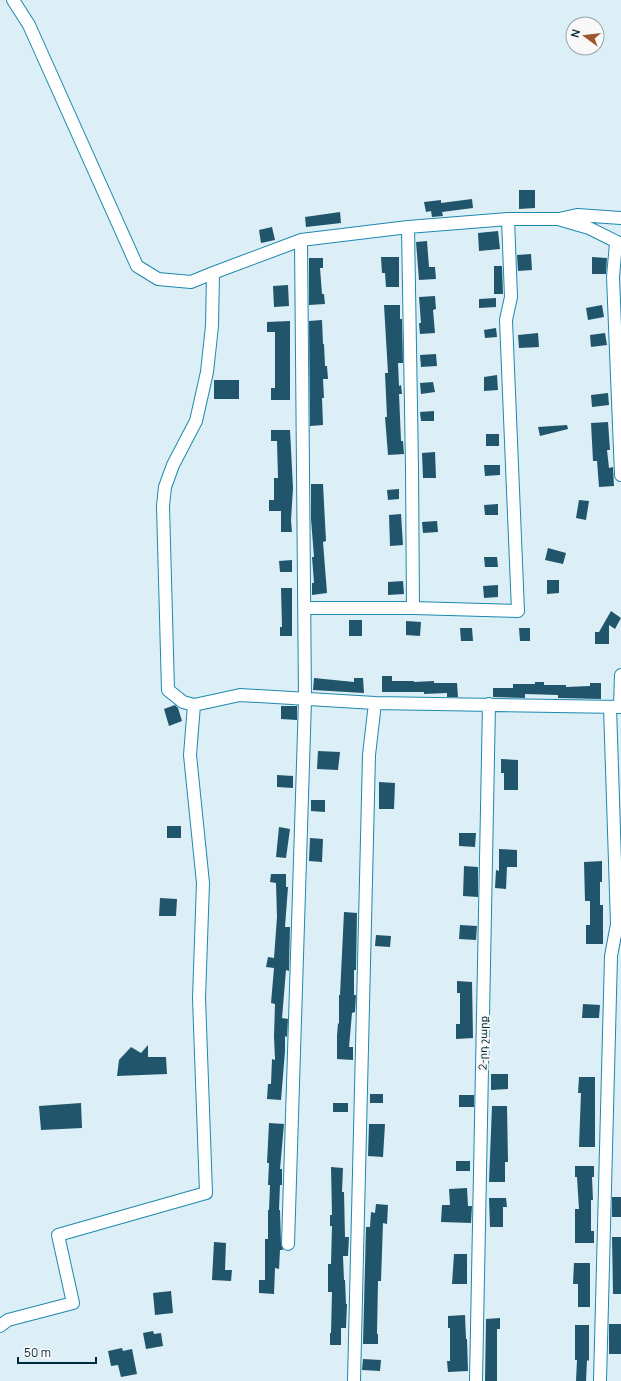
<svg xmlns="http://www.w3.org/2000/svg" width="621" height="1381" viewBox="0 0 621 1381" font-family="Manrope,'Noto Sans Armenian',sans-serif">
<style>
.building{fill:#20556b}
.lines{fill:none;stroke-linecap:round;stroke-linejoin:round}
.street-casing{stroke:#1e88af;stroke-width:14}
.street{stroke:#fff;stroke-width:12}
.labels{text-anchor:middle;stroke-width:4;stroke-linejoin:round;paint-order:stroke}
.street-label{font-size:11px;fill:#002a3a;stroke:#f8f8f8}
</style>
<rect width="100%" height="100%" fill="#dceef6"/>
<path class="building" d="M519 190H535V208L519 209Z
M472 199 473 208 442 212 443 216 432 217 431 211 426 212 424 202 441 200V203Z
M340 212 341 223 306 227 305 217Z
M272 227 275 240 261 243 259 230Z
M498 231 500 249 479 251 478 233Z
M427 241 429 267H435L436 279 419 280 416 242Z
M531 254 532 270 518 271 517 255Z
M381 257H399V287H386L385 273H382Z
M592 257 607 258 606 274H592Z
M309 258H323V268H320L322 294H324L325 304 309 305Z
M494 266H502L503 294H494Z
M288 285 289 306 274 307 273 286Z
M435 296 436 309 433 310 435 333 420 334 419 323H421L419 297Z
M496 298V307L479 308V299Z
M384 305H400V319H402L403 363H398L399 386 401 385 402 394H399L401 441H403L404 454 388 455 385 417H387L385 373H388Z
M602 305 604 317 588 320 586 308Z
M322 320 323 344H324L325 366H327L328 379H323L324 398H322L323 425 310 426 309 321Z
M290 321V400H271V388H275V332H267V322Z
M496 328 497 337 485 338 484 330Z
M538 333 539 347 519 348 518 335Z
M605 333 607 345 591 347 590 335Z
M436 354 437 366 421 367 420 355Z
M497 375 498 390 484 391V377Z
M214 380H239V399H214Z
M433 382 435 392 421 394 420 383Z
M608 393 609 405 592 407 591 395Z
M434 411V421H421L420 412Z
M608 422 610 450H607L609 468 613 467 614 486 599 487 597 461H593L591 423Z
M567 425 568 429 540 436 538 427Z
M271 430H290L293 488 291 520 292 532H281V511H269V500H274V478H278L277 441H271Z
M486 434H499V446H486Z
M435 452 436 478H423L422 453Z
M484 465H500V475L485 476Z
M311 484H323L326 541 323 542 327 593 312 595V583H314L312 557H314L311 519Z
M399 489V499L388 500 387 490Z
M579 500 589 501 586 520 576 518Z
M498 504V515H485L484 505Z
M401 514 403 545 390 546 389 515Z
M437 521 438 532 423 533 422 522Z
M548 548 566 553 563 564 545 560Z
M484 557H497L498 567H485Z
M292 560V572H280L279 561Z
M547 580H559V593L547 594Z
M403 581 404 594 388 595V582Z
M498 585V597L484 598 483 586Z
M281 588H292V636H280V627H282Z
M611 611 621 618 615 629 609 625V644H595V632H599Z
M349 620H362V636H349Z
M406 621 421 622 420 636 406 635Z
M460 628H472L473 641H461Z
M519 628H530V641H520Z
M382 676H392V681H414V682L434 681V683H457L458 697H447V693L424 694V692H382Z
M314 678 354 682V678H363L364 693 313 690Z
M535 682H544V685H566V687L590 686V683H601V699L558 698V695L525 694V698L493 697V688H513V684H535Z
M175 705 178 708 182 721 169 726 164 709Z
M281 706H297V720L281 719Z
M318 751 340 752 338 770 317 769Z
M501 759 518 760V790H504V773H501Z
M277 775 293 776V788L277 787Z
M379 782 395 783 394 809H379Z
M311 800H325V812L311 811Z
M167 826H181V838H167Z
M279 827 290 829 286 858 276 857Z
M459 833H476L475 847 459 846Z
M310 838 323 839 322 862 309 861Z
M499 849 517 850V867H507L506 889 495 888 496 870 499 871Z
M602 861V882H600V905H603V944H586V925H590V901H585L584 862Z
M464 866 478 867V897L463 896Z
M271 874H286V887H288L285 927H290L289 967V971L286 970 282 1018 288 1019 287 1037 285 1036V1051L281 1100 267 1099 268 1084H271L272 1059 275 1060 274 1036 275 1004 271 1003 274 968 266 967 268 957 274 958 277 917 276 883 270 882Z
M160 898 177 899 176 916H159Z
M344 912 357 913 356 970H354V995H356L355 1012 352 1013 349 1047H353V1060L337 1059V1036L338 1023 339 1024V995H340Z
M460 925 477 926 476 940 459 939Z
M376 935 391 936 390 947 375 946Z
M457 981 472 982 473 1038 456 1039V1024H460V993H457Z
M583 1004 600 1005 599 1018H582Z
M148 1045V1057H166L167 1074 117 1076 119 1060 131 1047 141 1053Z
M491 1074H508V1089L491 1090Z
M579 1077H595V1147H579L581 1093H578Z
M370 1094H383V1103H370Z
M459 1095H474V1107H459Z
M81 1103 82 1128 41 1130 39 1106Z
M333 1103H348V1112H333Z
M492 1106H507L508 1162H505V1182H489Z
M269 1123 284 1124 280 1169H282V1185H280L279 1210H280L281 1244 283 1250H280L279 1269 275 1268 274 1294 259 1293V1280H265V1239H268V1210H269L270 1185H268L269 1163H267Z
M369 1124H385L383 1157 368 1156Z
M456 1161H470V1171H456Z
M575 1166H594V1177H592L593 1200H591V1231H594V1243H575V1209H579L577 1177H575Z
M331 1167 343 1168 342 1192H344L345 1237H349L348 1256H343L344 1280H345L346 1304H347L346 1328H341V1345H330V1333H331L332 1292H328V1264H331L332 1226H330V1215H332Z
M467 1188 468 1206H472L471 1223 441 1222 442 1205H450L449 1189Z
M612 1197H621V1217H612Z
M489 1198H506L507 1207H503V1227H490Z
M376 1204 388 1205 387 1224 383 1223 381 1281H378L377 1334H378V1344H363L366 1227H370L371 1212 375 1213Z
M612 1237H621V1294H613Z
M214 1242 226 1243 225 1270H232L231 1281 212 1280Z
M454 1254H467V1284H452Z
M574 1263H590V1307H578V1284H573Z
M171 1291 173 1313 155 1315 153 1293Z
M465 1315 466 1339H467L468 1371 448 1372 447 1361H450V1328H448V1316Z
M500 1318V1329H497V1381H485L486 1319Z
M609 1324H621V1354H609Z
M575 1325H589V1361L587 1360 586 1381H576L577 1360H575Z
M153 1331 154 1334 161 1333 163 1346 146 1349 143 1333Z
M122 1348 123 1351 132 1349 137 1374 121 1377 118 1365 111 1366 108 1351Z
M363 1359 381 1360 380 1371 362 1370Z"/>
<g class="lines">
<defs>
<path id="street" d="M13 0 29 25 137 266 158 279 191 282 213 273
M559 219 577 215 621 218
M408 227 412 468 413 608
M616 243 613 277 621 475
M305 608H413L518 611 506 320 511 297 508 219
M194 705 183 702 168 690 163 506 165 487 173 465 196 421 207 372 212 326 213 273 301 240 408 227 508 219H558L589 228 621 244
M620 707 621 675
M288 1244 305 700 301 240
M0 1326 8 1320 73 1303 58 1235 206 1193 199 998 203 883 190 755 194 705 240 695 375 703 621 707
M354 1381 369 755 375 703
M476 1381 489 704
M600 1381 611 956 617 924 610 707"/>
</defs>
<use href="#street" class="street-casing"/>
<use href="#street" class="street"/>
</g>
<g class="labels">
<g class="street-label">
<text transform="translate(483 1043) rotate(-89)" y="4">2-րդ շարք</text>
</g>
</g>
<g transform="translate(585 36) rotate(285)"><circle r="19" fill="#f8f8f8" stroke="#95a6ac"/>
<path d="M0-3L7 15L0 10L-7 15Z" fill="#9d562e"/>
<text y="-6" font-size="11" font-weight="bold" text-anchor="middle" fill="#002a3a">N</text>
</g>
<path d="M18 1357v6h78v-6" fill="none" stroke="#002a3a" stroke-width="2"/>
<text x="24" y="1357" font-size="12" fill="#002a3a" stroke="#f8f8f8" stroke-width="3" paint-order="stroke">50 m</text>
</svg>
